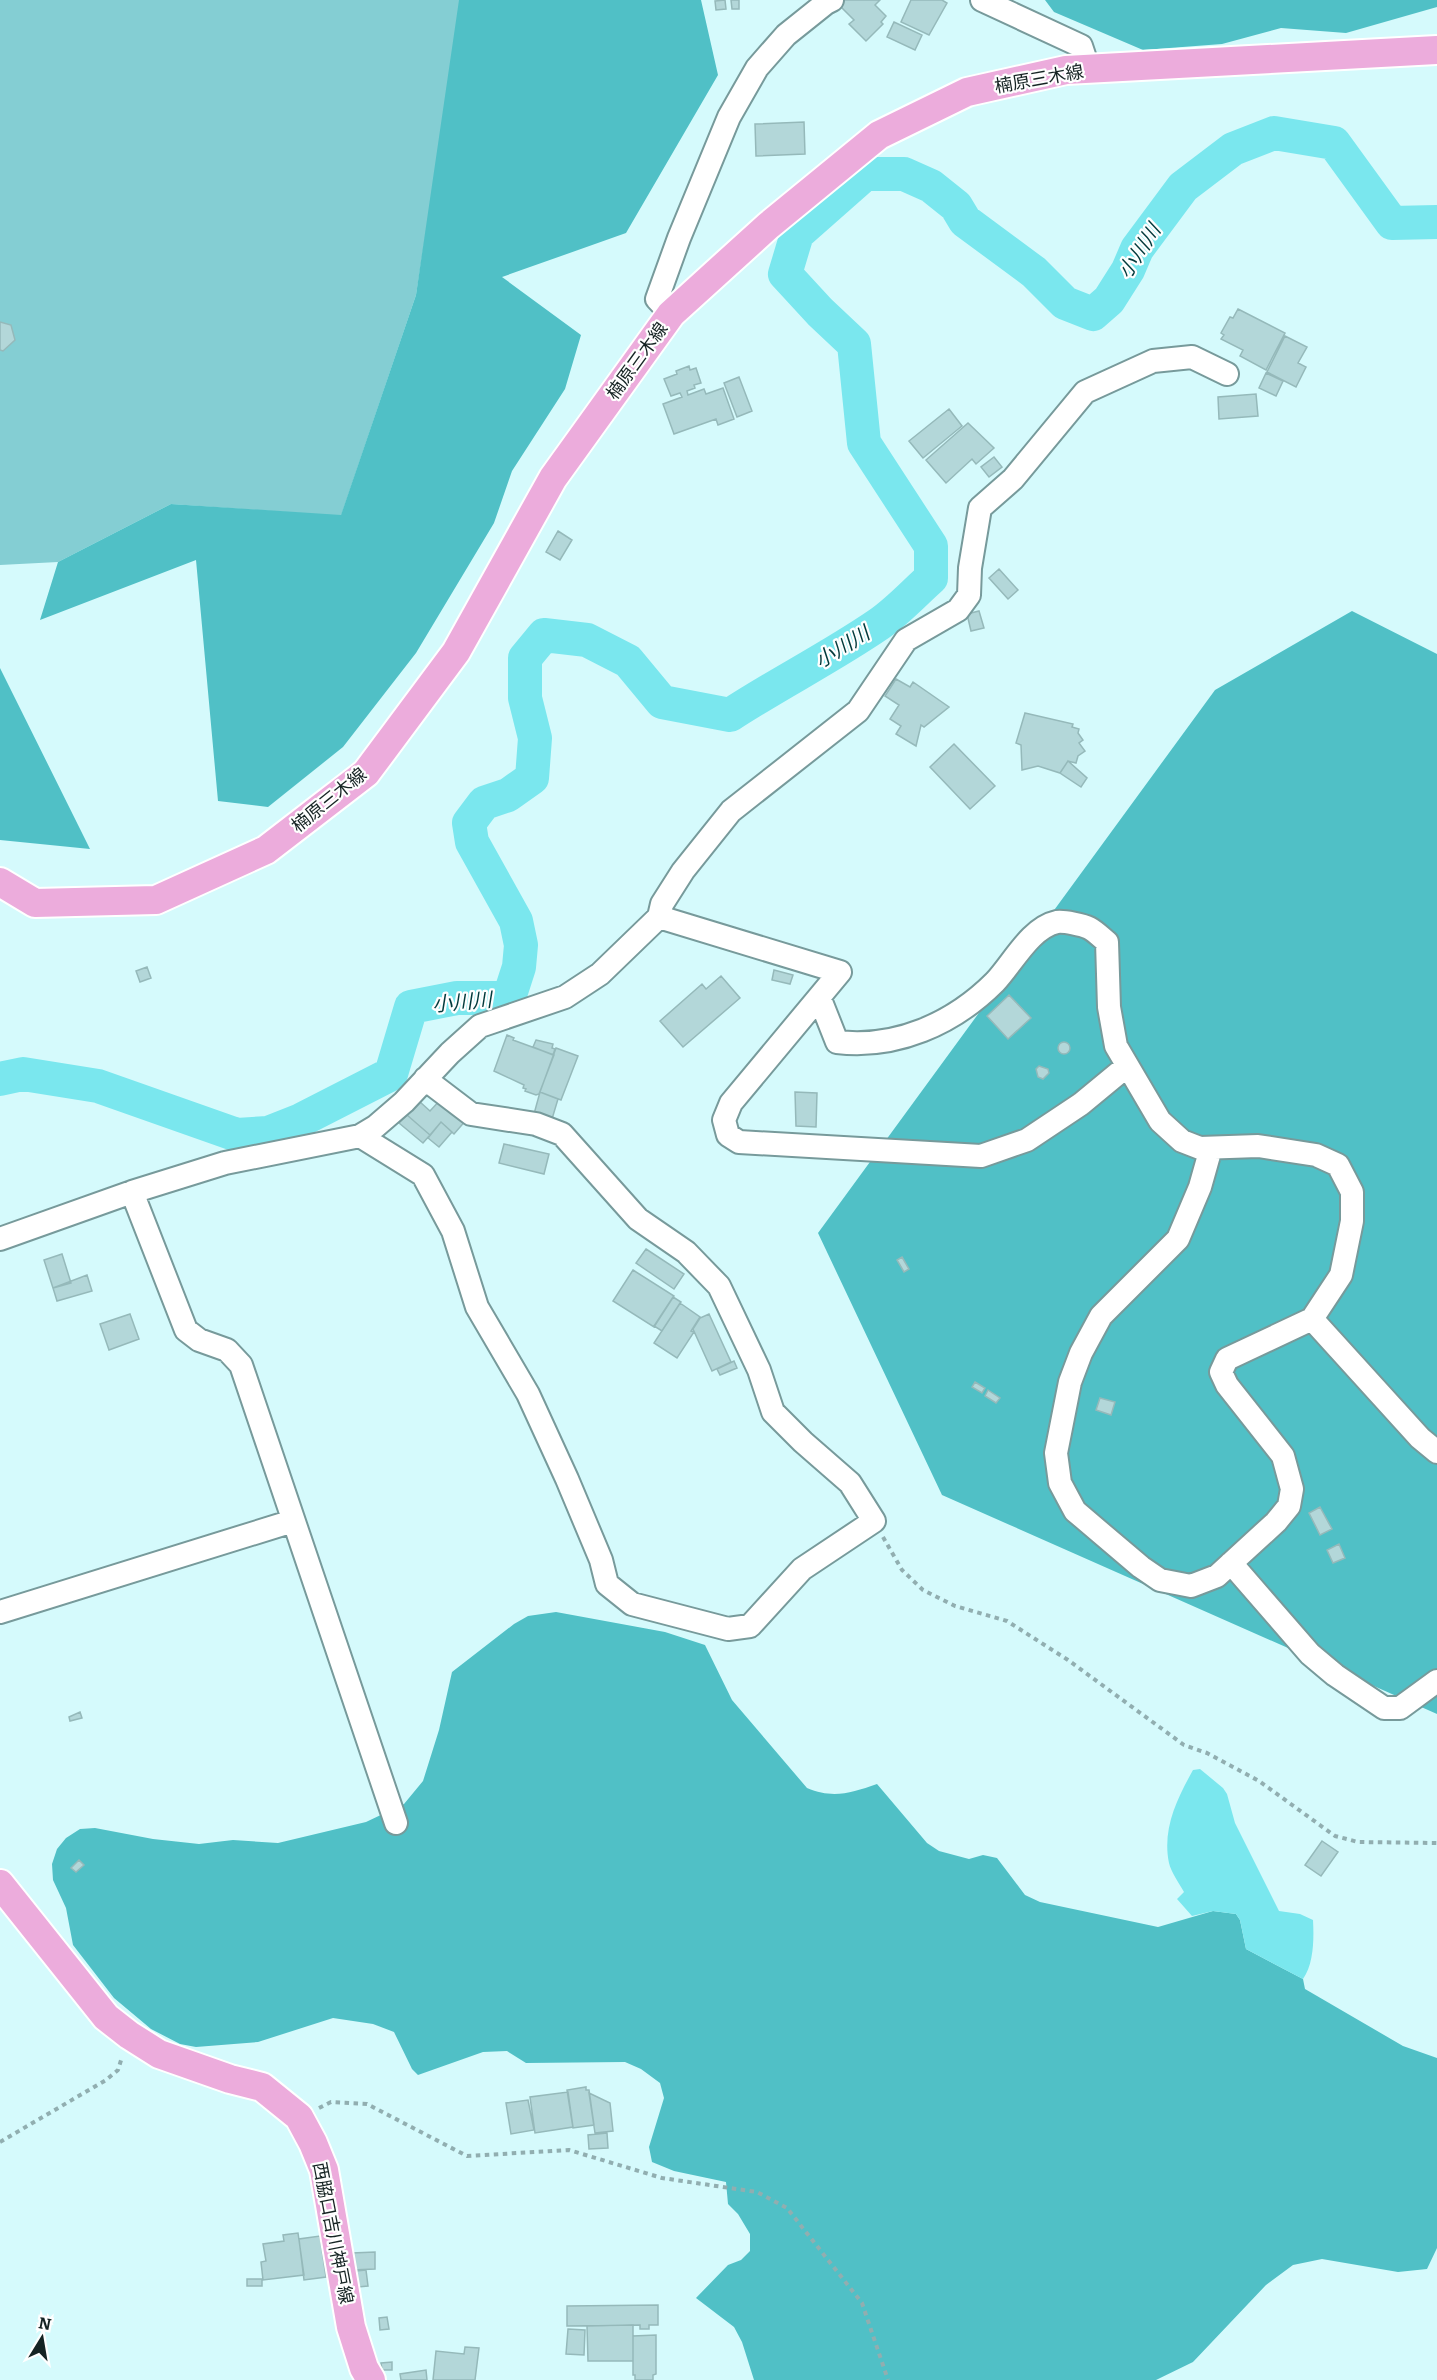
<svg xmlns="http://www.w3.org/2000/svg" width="1437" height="2380" viewBox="0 0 1437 2380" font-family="Bitter,'Noto Sans JP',serif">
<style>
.green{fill:#84ced3}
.forest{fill:#50c0c6}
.water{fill:#7ae7ee}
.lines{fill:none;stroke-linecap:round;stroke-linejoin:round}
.river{stroke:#7ae7ee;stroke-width:34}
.building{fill:#b3d7d9;stroke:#95b9ba;stroke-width:1.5}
.minor-casing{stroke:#779a9b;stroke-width:26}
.major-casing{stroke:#fff;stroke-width:32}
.path{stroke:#91aeb0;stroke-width:4;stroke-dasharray:4.5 4.5;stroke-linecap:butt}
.minor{stroke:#fff;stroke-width:22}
.major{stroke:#ecacdc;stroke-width:28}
.labels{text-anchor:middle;stroke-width:4.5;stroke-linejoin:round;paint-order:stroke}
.street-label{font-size:18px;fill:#152323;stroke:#fefefe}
.water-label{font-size:20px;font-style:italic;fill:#023a3c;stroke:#fefefe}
</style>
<rect width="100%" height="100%" fill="#d5fafc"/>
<path class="green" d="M0 0H459L460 16 416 295 341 516 171 504 58 562 0 565Z"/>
<path class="forest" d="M459 0H701L718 75 626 233 502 277 581 335 565 389 512 471 494 523 416 653 343 747 268 807 218 801 196 560 40 620 58 562 171 504 341 515 416 295Z
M1045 0H1437V7L1346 33 1281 28 1222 44 1143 50 1054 12Z
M1352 611 1437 654V1714L942 1495 818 1233 1215 690Z
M0 668 90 849 0 840Z
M556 1612 665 1632 705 1645 732 1700 807 1788C833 1799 851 1793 877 1784L927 1843 939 1851 969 1859 983 1855 997 1858 1025 1895 1040 1902 1158 1927 1213 1911 1236 1914 1240 1920 1246 1949 1303 1979 1305 1989 1403 2046 1437 2058V2248L1427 2269 1398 2272 1322 2259 1293 2265 1266 2285 1193 2362 1156 2380H754L742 2342 734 2327 696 2298 728 2265 741 2260 750 2251V2234L738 2214 728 2204 726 2182 674 2171 652 2162 649 2147 664 2098 660 2083 641 2069 625 2062 526 2063 507 2051 483 2052 418 2075 412 2069 394 2032 373 2024 333 2018 258 2042 196 2047 180 2044 151 2029 114 1998 73 1945 66 1908 53 1880 52 1864 57 1849 66 1838 80 1829 95 1828 153 1839 199 1844 233 1840 278 1843 366 1822 404 1804 423 1781 439 1730 452 1672 514 1624 528 1616Z"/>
<path class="water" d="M1200 1769 1223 1788 1227 1794 1235 1823 1279 1911 1300 1914 1313 1920C1314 1938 1314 1964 1303 1979L1246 1949 1240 1920 1236 1914 1213 1911 1192 1916 1177 1899 1184 1892C1179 1883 1171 1872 1169 1863 1162 1829 1177 1799 1193 1770Z"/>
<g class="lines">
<path class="river" d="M0 1079 23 1074 98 1086 237 1135 268 1133 301 1120 391 1074 411 1007 457 998H509L519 967 521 945 516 921 472 842 469 823 484 803 508 795 532 778 535 738 525 698V658L544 635 587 640 628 661 662 702 730 715C779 683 831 657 879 624 898 611 914 593 931 578V546L864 443 854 344 820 312 785 274 797 234 865 174H904L931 186 956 206 965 221 1034 272 1065 303 1093 314 1109 300 1128 270 1137 249 1183 187 1233 149 1274 133 1334 143 1392 223 1437 222"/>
</g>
<path class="building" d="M725 0 726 9 716 10 715 1Z
M731 0H739V9H732Z
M844 0H880L875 5 886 16 881 22 883 24 866 41 849 24 854 20 839 5Z
M911 0H942L947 3 929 35 901 22Z
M894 22 922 35 915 50 887 37Z
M804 122 805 154 756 156 755 124Z
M1238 309 1285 333 1266 370 1240 356 1243 350 1221 339 1224 335 1221 333 1230 317 1233 318Z
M0 322 11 325 15 340 3 351 0 350Z
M1285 336 1307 347 1298 363 1306 367 1296 387 1267 372Z
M689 366 690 370 696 368 701 383 694 385 695 388 687 391 688 395 704 389 706 394 723 388 734 419 718 425 716 419 674 434 663 404 682 397 680 393 671 396 664 379 677 374 676 371Z
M1266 373 1283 381 1276 396 1259 388Z
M739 377 752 411 737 417 724 383Z
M1256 394 1258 416 1219 419 1218 397Z
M949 409 962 426 923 458 909 441Z
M968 423 994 448 976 464 972 459 946 483 926 460Z
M994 457 1002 467 989 477 981 467Z
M558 531 572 540 560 560 546 552Z
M999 569 1018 590 1008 599 989 578Z
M979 611 984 628 971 631 967 614Z
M896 679 910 687 913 682 949 707 924 727 921 725 916 746 896 734 901 726 890 719 899 705 885 696Z
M1025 713 1073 724 1072 727 1079 729 1078 733 1083 740 1079 743 1085 751 1078 756 1076 763 1068 761 1060 773 1038 766 1022 770 1021 745 1016 743Z
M954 744 995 786 970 809 930 767Z
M1068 761 1087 778 1081 787 1060 773Z
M147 967 151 978 140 982 136 971Z
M774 970 793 975 790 984 772 980Z
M721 976 740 998 683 1047 660 1021 702 984 706 989Z
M1009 995 1031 1018 1008 1039 987 1016Z
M507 1035 514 1038 513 1040 554 1055 539 1094 536 1095 525 1091 526 1089 523 1088 524 1085 494 1071Z
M536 1040 553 1044 552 1048 555 1049 553 1055 533 1047Z
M1058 1048a6 6 0 1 1 12 0a6 6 0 1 1-12 0Z
M556 1048 578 1056 561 1100 540 1092Z
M1039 1066 1048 1069 1049 1073 1043 1079 1038 1077 1036 1069Z
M540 1092 558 1099 552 1119 534 1114Z
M795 1092 817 1093 816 1127 796 1126Z
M442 1098 467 1119 454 1134 441 1122 430 1135 407 1115 419 1101 430 1111Z
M407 1115 430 1135 423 1143 399 1123Z
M441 1122 452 1132 439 1147 428 1138Z
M504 1144 549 1154 544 1174 499 1163Z
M646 1249 684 1274 674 1289 636 1263Z
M62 1254 71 1283 53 1288 44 1260Z
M902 1257 909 1269 904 1272 897 1260Z
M633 1270 674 1296 654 1327 613 1301Z
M87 1275 92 1291 57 1301 53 1288Z
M673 1297 681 1302 662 1331 654 1326Z
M680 1303 700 1317 691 1331 694 1332 677 1358 654 1343Z
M130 1314 139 1339 109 1350 100 1324Z
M709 1314 731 1362 712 1371 693 1329 700 1318Z
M734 1361 737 1368 720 1375 717 1369Z
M975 1382 985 1388 982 1393 972 1387Z
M988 1390 1000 1398 996 1403 985 1396Z
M1100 1398 1115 1402 1111 1415 1096 1410Z
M1320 1507 1332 1529 1320 1535 1309 1513Z
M1339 1544 1345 1558 1333 1563 1327 1550Z
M80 1712 82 1718 70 1721 69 1717Z
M1322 1841 1338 1852 1321 1876 1305 1865Z
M79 1860 84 1865 76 1872 71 1868Z
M586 2087V2090H589L594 2125 573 2128 567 2090Z
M568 2092 573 2127 535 2133 530 2097Z
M589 2093 610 2103 613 2131 595 2133Z
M528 2100 534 2130 511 2134 506 2103Z
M607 2133 608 2148 589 2149 588 2135Z
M298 2233 304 2275 263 2280 261 2262 266 2261 263 2244 284 2241 283 2235Z
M320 2236 326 2277 304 2280 299 2239Z
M375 2252V2269L352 2270V2253Z
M366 2270 368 2286 358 2287 356 2271Z
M247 2279H262V2286H247Z
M658 2305V2325H649V2329H640V2325L567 2326V2306Z
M387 2317 389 2329 380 2330 379 2318Z
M633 2325V2361H588L587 2326Z
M568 2329 585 2330 584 2355 566 2354Z
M656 2335V2374L653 2375V2380H635V2375H633V2336Z
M465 2347 479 2348 475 2380H433L436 2351 464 2354Z
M392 2362V2370H382L381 2363Z
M426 2370 427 2380H401L400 2374Z"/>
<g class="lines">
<defs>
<path id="minor" d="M982 0 1081 46 1089 70
M671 314 657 299 679 238 729 117 757 68 786 35 826 3 832 0
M659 917 840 972 731 1103 724 1120 728 1135 739 1142 981 1156 1027 1140 1081 1104 1127 1066
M820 999 837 1042C896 1049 953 1024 995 982 1013 963 1030 928 1057 922 1064 921 1083 925 1089 928 1095 931 1102 938 1107 942L1109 1007 1116 1046 1160 1121 1182 1141 1200 1148 1258 1146 1316 1155 1338 1165 1352 1192V1221L1341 1275 1312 1319 1227 1359 1221 1372 1227 1385 1283 1456 1292 1489 1289 1506 1276 1522 1217 1576 1191 1586 1160 1580 1141 1567 1075 1511 1060 1483 1056 1453 1070 1382 1081 1353 1101 1316 1178 1239 1200 1187 1211 1148
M360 1136 423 1175 453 1231 477 1307 528 1394 567 1479 601 1560 607 1584 632 1604 728 1629 750 1626 802 1569 874 1521 850 1483 803 1442 773 1412 759 1370 719 1286 686 1252 638 1219 562 1134 536 1124 471 1114 425 1079
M132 1192 186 1330 199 1340 227 1350 241 1365 396 1823
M0 1239 132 1192 225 1163 360 1136 375 1127 404 1102 450 1053 480 1026 565 997 600 974 659 917 662 904 683 871 731 811 858 711 906 640 958 610 969 595 970 568 980 508 1013 479 1085 392 1153 361 1192 357 1227 374
M1312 1319 1420 1438 1437 1452
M1231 1563 1310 1654 1335 1675 1384 1708H1400L1437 1681
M0 1612 293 1521"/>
<path id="major" d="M0 882 35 903 156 900 266 850 366 773 456 652 553 478 671 314 768 226 879 135 967 92 1066 70 1437 50
M0 1884 106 2017 129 2035 159 2054 230 2079 262 2087 299 2117 313 2143 324 2170 351 2327 364 2368 371 2380"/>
</defs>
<use href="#minor" class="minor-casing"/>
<use href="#major" class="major-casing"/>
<path class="path" d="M883 1537 902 1570 923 1590 955 1606 1007 1621 1068 1660 1184 1745 1207 1753 1259 1781 1335 1836 1358 1842 1437 1843
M319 2108 331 2102 367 2104 467 2156 569 2150 662 2178 757 2192 787 2208 862 2303 888 2380
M0 2142 106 2080 118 2070 122 2057"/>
<use href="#minor" class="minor"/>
<use href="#major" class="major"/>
</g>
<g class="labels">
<g class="street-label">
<text transform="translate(1039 79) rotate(-10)" y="6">楠原三木線</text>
<text transform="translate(637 361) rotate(-54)" y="6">楠原三木線</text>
<text transform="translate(329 800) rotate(-39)" y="6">楠原三木線</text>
<text transform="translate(333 2233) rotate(79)" y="6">西脇口吉川神戸線</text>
</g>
<g class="water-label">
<text transform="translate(1139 251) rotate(-57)" y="7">小川川</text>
<text transform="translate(842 647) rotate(-32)" y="7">小川川</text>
<text transform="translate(462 1002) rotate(-5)" y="7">小川川</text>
</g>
</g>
<g transform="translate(42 2338) rotate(11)" stroke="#fefefe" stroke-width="4.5" paint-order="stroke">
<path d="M0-4.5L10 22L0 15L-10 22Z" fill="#152323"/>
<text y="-9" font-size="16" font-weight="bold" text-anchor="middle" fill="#152323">N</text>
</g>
</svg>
